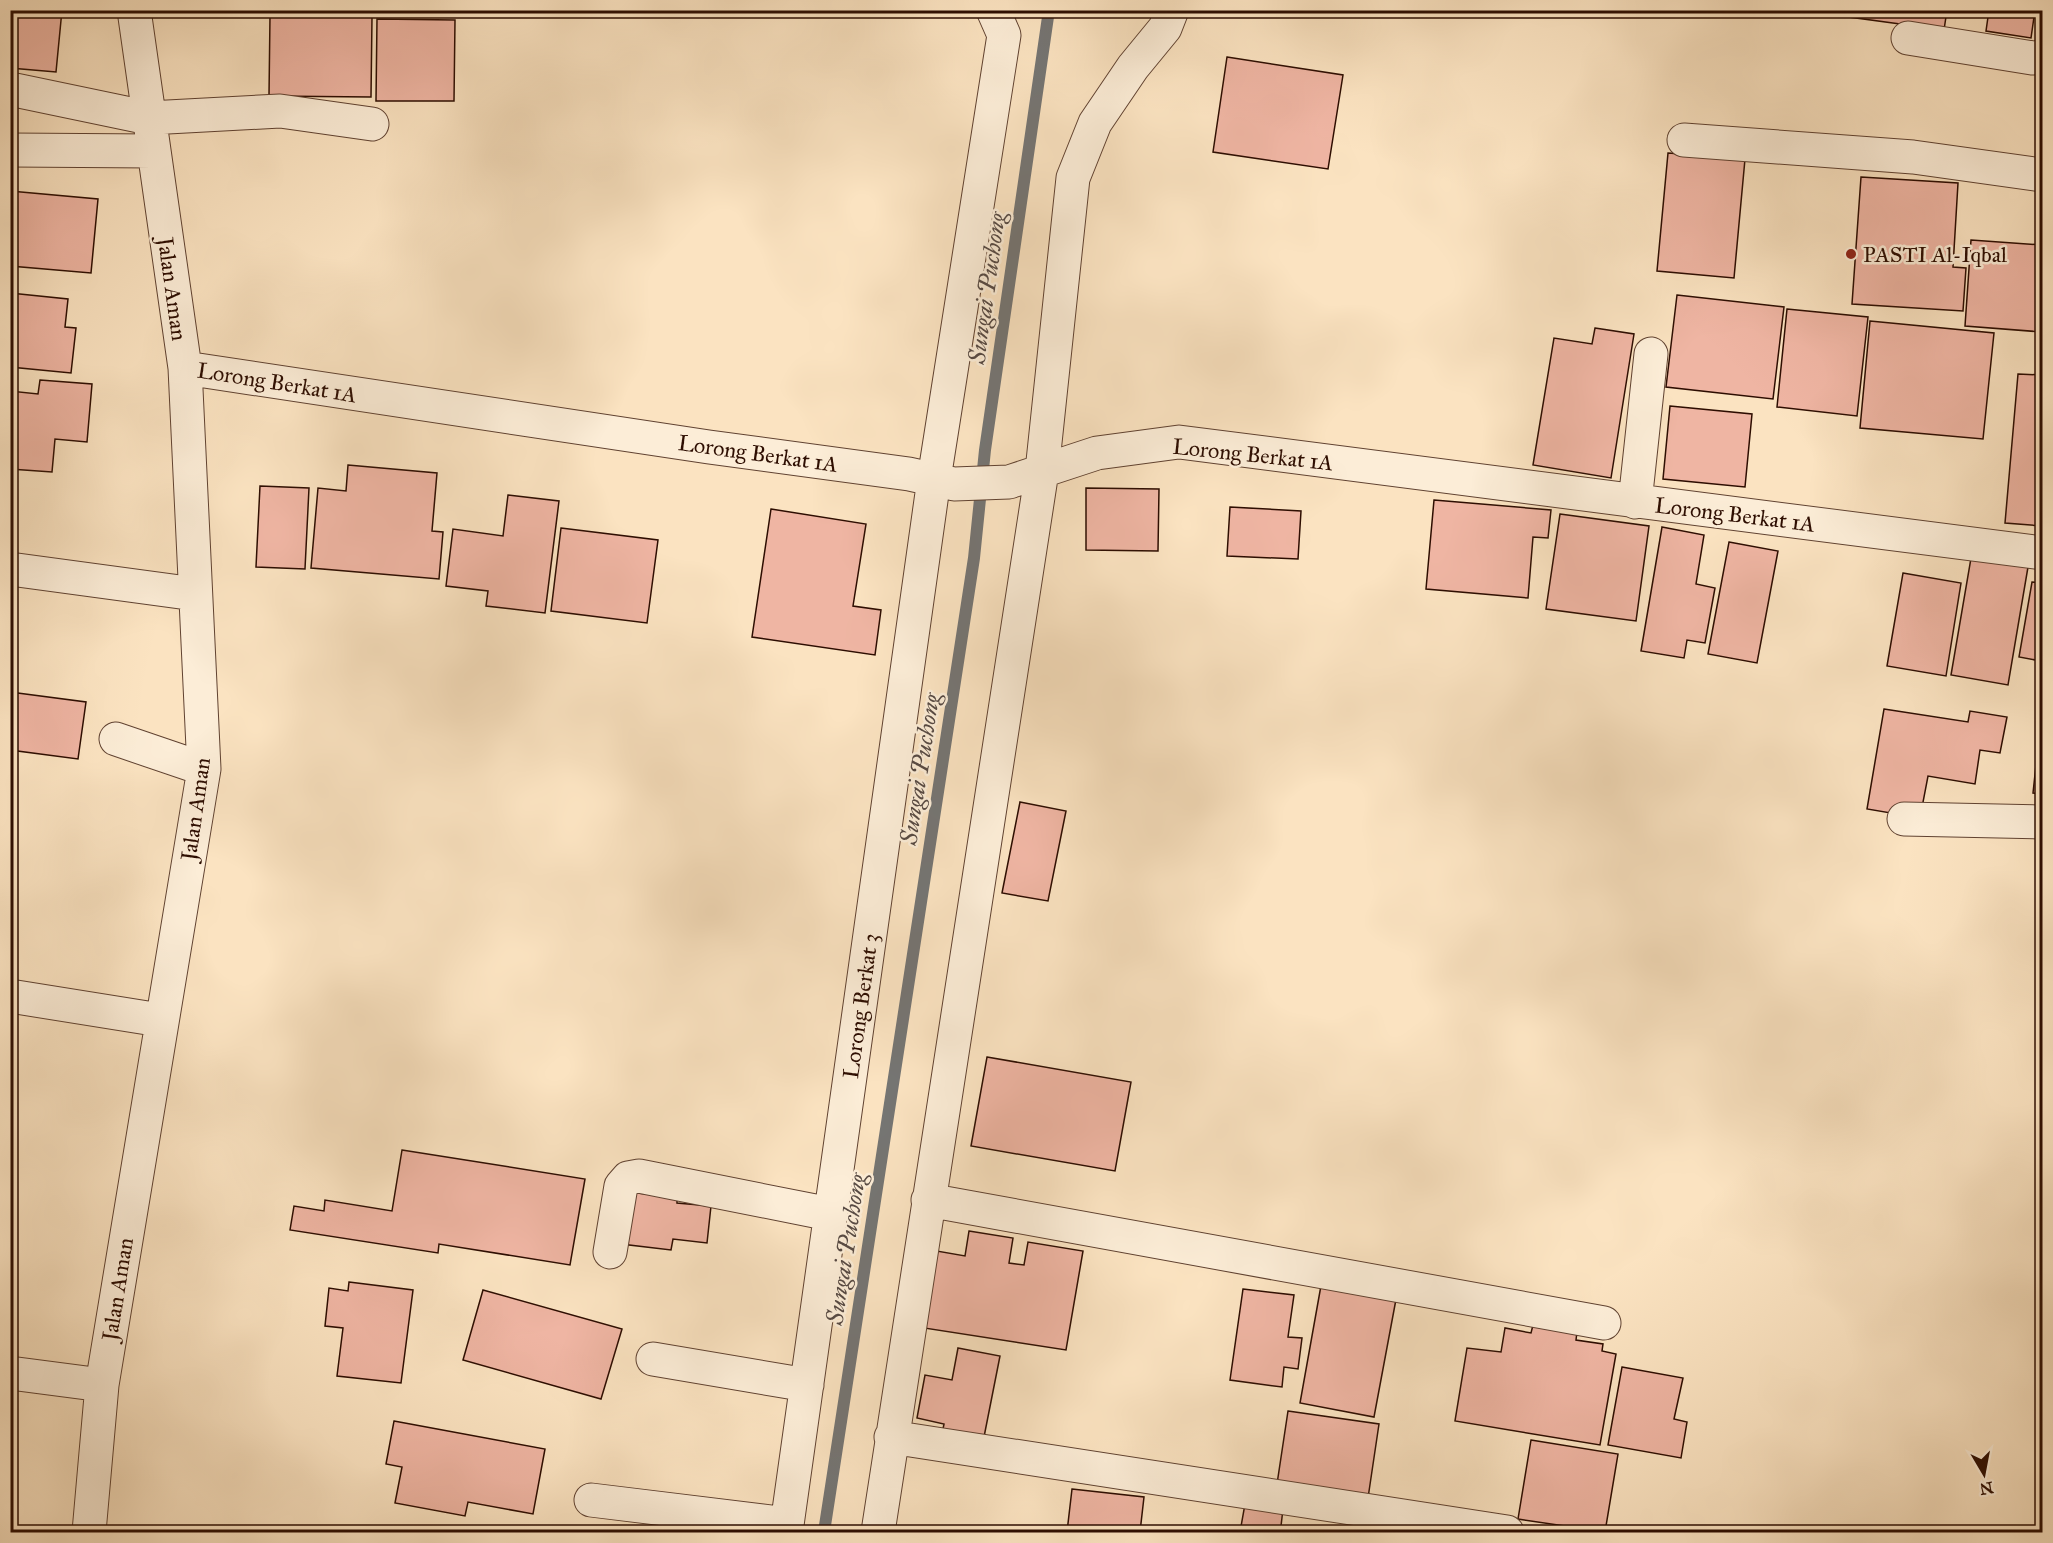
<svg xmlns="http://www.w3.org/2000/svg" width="2053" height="1543" viewBox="0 0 2053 1543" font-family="'IM FELL Great Primer',serif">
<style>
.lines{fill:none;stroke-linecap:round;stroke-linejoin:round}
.stream{stroke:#757573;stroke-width:12}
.building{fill:#efb5a3;stroke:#2d0d01;stroke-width:1.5}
.minor-casing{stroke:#604231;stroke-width:35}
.minor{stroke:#fcedd7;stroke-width:33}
.poi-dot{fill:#8f2418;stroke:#fcedd7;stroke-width:2}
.labels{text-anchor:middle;stroke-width:5;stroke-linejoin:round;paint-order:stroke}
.poi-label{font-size:22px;fill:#2d0d01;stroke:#fcedd7;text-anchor:start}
.street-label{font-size:22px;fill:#2d0d01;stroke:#fcedd7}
.water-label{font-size:24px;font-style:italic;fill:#574a44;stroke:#fcedd7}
</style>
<rect width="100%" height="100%" fill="#fbe3c1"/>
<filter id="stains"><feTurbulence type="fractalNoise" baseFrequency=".00333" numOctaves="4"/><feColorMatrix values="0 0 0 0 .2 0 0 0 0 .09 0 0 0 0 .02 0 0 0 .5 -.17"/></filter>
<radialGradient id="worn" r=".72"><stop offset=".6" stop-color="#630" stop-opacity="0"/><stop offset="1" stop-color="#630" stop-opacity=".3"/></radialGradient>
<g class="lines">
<path class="stream" d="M824 1532 974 558 985 450 1049 10"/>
</g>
<path class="building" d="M10 10H62L56 72 10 68Z
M1850 10H1947L1944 30 1849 17Z
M1989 10H2035L2031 38 1986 31Z
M270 16 372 17 371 97 269 96Z
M377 19 455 20 454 101H376Z
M1227 57 1343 75 1328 169 1213 152Z
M1668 153 1745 159 1734 278 1657 271Z
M1861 177 1958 183 1953 267 1966 268 1963 311 1852 304Z
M10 191 98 199 91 273 10 266Z
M1971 240 2042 245V332L1965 326Z
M10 293 68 299 65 327 76 328 71 373 10 367Z
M1677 295 1784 307 1773 399 1666 387Z
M1787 309 1868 317 1857 416 1777 407Z
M1870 321 1994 333 1983 439 1860 428Z
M1595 328 1634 334 1611 478 1533 465 1554 338 1592 344Z
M2018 374 2042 375V526L2005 523Z
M40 380 92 384 87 442 55 439 52 472 10 469V391L38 394Z
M1670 406 1752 414 1745 487 1663 479Z
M348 465 437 473 432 531 443 532 439 579 311 568 318 488 346 491Z
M260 486 309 488 305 569 256 567Z
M1086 488 1159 489 1158 551 1086 550Z
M508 495 559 501 545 613 486 606 488 591 446 586 453 529 503 536Z
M1434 500 1551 510 1548 538 1533 537 1528 598 1426 589Z
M1230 507 1301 511 1298 559 1227 556Z
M771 509 866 524 853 606 881 610 875 655 752 637Z
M1560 514 1649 526 1636 621 1546 609Z
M1662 527 1704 535 1696 584 1715 588 1705 643 1687 640 1684 658 1641 651Z
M561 528 658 540 647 623 551 611Z
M1729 542 1778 551 1757 663 1708 654Z
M1971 558 2028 567 2008 685 1951 675Z
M1903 573 1961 583 1946 676 1887 666Z
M2032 582 2042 583V687H2037L2041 661 2019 657Z
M10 692 86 702 78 759 10 750Z
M1884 709 1968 722 1970 711 2007 717 2000 753 1980 750 1975 784 1928 776 1920 818 1867 809Z
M2040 728 2042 729V794L2033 793Z
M1020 802 1066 811 1048 901 1002 893Z
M987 1057 1131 1082 1115 1171 971 1146Z
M402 1150 585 1179 570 1265 439 1244 438 1253 290 1230 294 1206 324 1211 325 1200 392 1211Z
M627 1192 677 1197V1203L711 1206 707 1243 673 1239 671 1250 621 1244Z
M969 1231 1013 1238 1009 1263 1024 1265 1028 1242 1083 1251 1066 1350 924 1328 937 1251 965 1256Z
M1322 1280 1397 1294 1374 1417 1300 1403Z
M349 1282 413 1290 401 1383 337 1376 343 1328 325 1326 329 1288 348 1291Z
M1243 1289 1294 1295 1288 1337 1302 1338 1298 1369 1284 1367 1282 1387 1230 1380Z
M483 1290 622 1329 601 1399 463 1360Z
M1533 1325 1577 1332 1576 1340 1603 1344 1602 1351 1616 1354 1600 1445 1455 1421 1467 1348 1501 1352 1505 1328 1531 1333Z
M958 1348 1000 1356 983 1442 942 1434 944 1424 917 1418 925 1375 952 1380Z
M1622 1367 1683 1378 1674 1419 1687 1422 1681 1458 1608 1445Z
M1288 1411 1379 1424 1368 1498 1277 1484Z
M394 1421 545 1449 533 1514 468 1502 465 1516 395 1503 402 1467 386 1464Z
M1531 1440 1618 1454 1605 1532 1518 1519Z
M1072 1489 1144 1497 1140 1532H1067Z
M1245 1504 1283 1509 1281 1526 1321 1532H1240Z"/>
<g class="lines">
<defs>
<path id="minor" d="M1908 38 2032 58 2042 57
M10 89 149 118 280 111 372 124
M1684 140 1913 157 2042 175
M10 150 153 151
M185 368 709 447 909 474 954 484 1009 482 1097 453 1179 442 2042 553
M1635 502 1651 354
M10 569 195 594
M116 739 204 769
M1904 819 2042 822
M10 996 160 1020
M928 1200 1604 1323
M610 1252 621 1186 628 1178 639 1176 830 1214
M653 1359 807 1385
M10 1373 102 1385
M891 1437 1507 1532
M591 1500 787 1524
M89 1532 102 1385 204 769 185 368 134 10
M786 1532 934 479 1004 35 993 10
M878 1532 1042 471 1073 178 1095 123 1133 67 1165 28 1172 10"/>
</defs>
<use href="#minor" class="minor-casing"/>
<use href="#minor" class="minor"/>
</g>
<circle class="poi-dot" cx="1851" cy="254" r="6"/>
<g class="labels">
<g class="poi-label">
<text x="1863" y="262">PASTI Al-Iqbal</text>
</g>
<g class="street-label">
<text transform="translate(173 289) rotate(82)" y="8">Jalan Aman</text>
<text transform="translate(277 382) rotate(9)" y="8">Lorong Berkat 1A</text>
<text transform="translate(758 453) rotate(8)" y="8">Lorong Berkat 1A</text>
<text transform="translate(1253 454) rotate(6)" y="8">Lorong Berkat 1A</text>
<text transform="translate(1735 514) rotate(7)" y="8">Lorong Berkat 1A</text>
<text transform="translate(195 809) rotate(-82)" y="8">Jalan Aman</text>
<text transform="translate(860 1006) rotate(-82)" y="8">Lorong Berkat 3</text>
<text transform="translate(117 1289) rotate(-81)" y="8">Jalan Aman</text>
</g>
<g class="water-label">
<text transform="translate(987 288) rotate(-82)" y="8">Sungai Puchong</text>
<text transform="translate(920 769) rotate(-81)" y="8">Sungai Puchong</text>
<text transform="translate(846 1249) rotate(-81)" y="8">Sungai Puchong</text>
</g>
</g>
<rect width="2053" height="1543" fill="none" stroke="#fbe3c1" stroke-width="36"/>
<rect x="12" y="12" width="2029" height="1519" fill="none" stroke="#2d0d01" stroke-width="3"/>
<rect x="18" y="18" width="2017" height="1507" fill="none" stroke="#2d0d01" stroke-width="1.5"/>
<g transform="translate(1984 1474) rotate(170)" stroke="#fcedd7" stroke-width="4.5" paint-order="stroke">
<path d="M0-4.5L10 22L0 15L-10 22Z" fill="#2d0d01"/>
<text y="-9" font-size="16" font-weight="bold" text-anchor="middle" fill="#2d0d01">N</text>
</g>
<rect width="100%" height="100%" filter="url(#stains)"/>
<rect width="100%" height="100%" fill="url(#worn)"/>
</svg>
